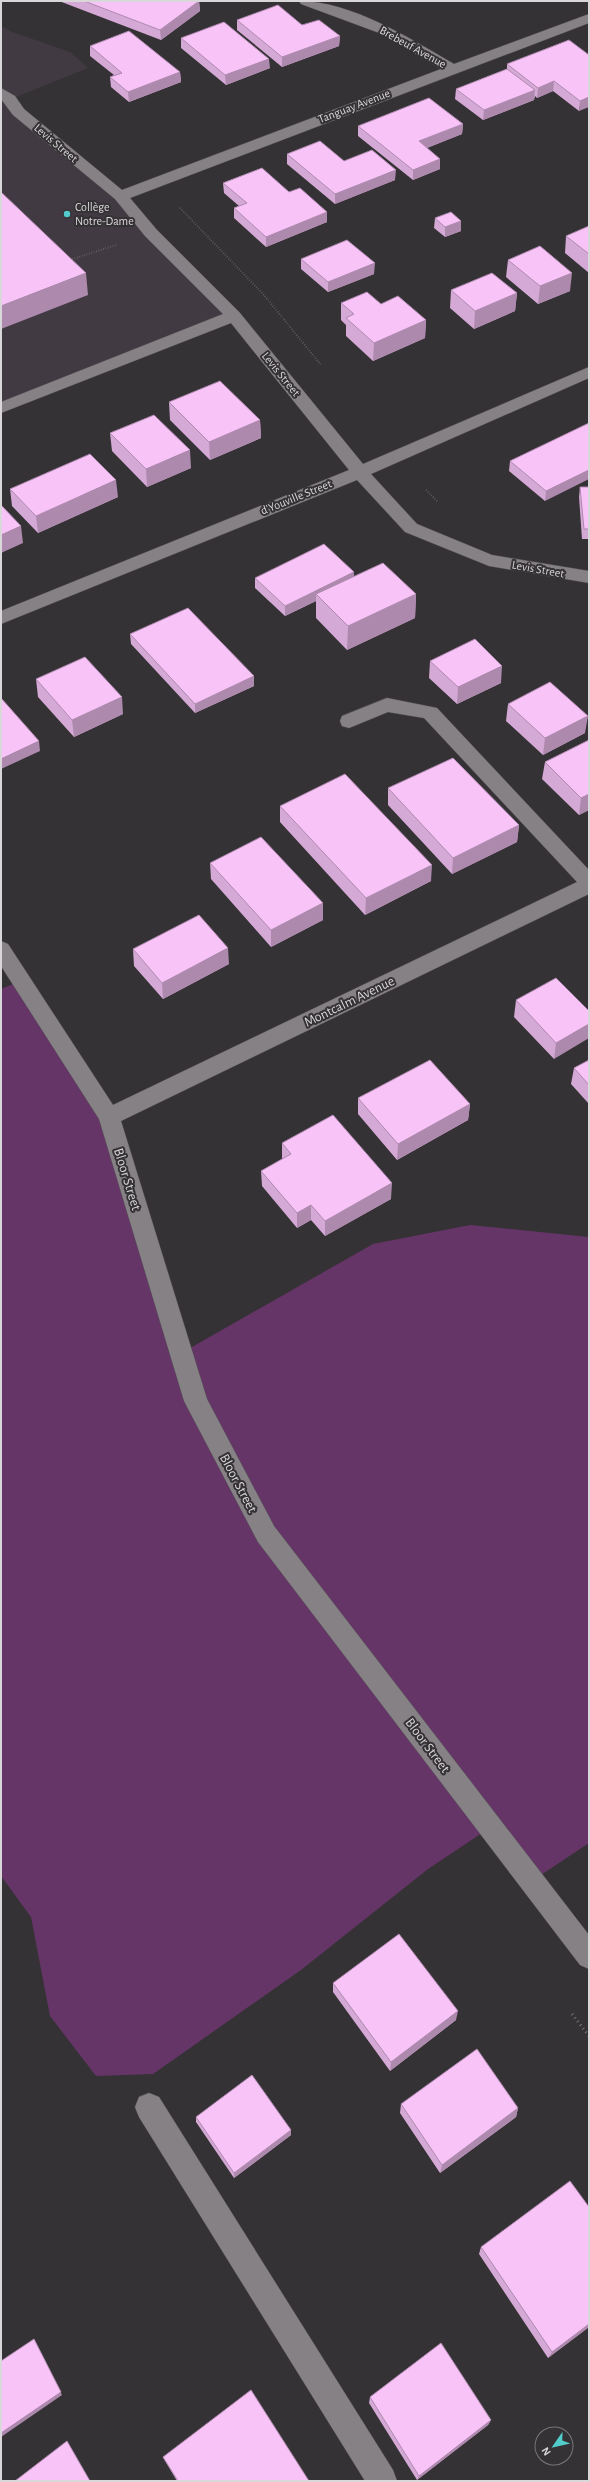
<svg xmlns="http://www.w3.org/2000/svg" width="590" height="2482" viewBox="0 0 590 2482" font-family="'Alegreya Sans',sans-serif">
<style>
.built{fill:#423a42}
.green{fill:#663568}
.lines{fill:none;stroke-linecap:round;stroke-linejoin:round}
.minor-casing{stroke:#524f52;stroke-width:1}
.path-far1{stroke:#797679;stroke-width:2;stroke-dasharray:0.5 2;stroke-linecap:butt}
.path{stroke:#797679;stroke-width:3;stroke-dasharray:1 3.5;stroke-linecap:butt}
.minor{fill:#858185;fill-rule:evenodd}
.wall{fill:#d5a9d5}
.shaded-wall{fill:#ae89ae}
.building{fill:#f8c4f8;stroke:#ae89ae}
.poi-dot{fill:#53cdcb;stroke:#353235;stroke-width:1.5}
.labels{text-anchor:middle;stroke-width:4;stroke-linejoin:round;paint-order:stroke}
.far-street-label{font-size:12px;fill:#dad7da;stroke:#353235}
.far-poi-label{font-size:12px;fill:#dad7da;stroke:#353235;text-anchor:start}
.street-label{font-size:14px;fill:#dad7da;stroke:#353235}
</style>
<rect width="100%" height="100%" fill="#353235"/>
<path class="built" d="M1 26 12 32 70 52 88 68 6 101 116 196 231 315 1 407Z"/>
<path class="green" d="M25 979 113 1118 185 1351 373 1244 470 1225 589 1237V1843L535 1879 494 1825 428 1869 301 1970 153 2074 96 2076 50 2016 31 1917 1 1876V989Z"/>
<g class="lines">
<defs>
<path id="minor" d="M299 1C351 1 409 38 454 64L589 14V23L130 198 157 230 240 313 363 464 589 367V378L371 474 417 524 492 555 589 571V583L489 566 405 532 357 480 1 624V611L349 470 231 323 1 413V402L223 314 145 236 115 199 13 115 1 99V88L15 96 24 109 122 190 441 69 382 34 301 4Z
M387 698 437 708 589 870V894L121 1121 207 1399 274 1526 589 1935V1969L580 1965 258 1542 184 1401 99 1119 1 966V941L8 944 113 1105 577 882 424 718 388 712 349 728 342 726 340 721 342 716Z
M149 2093 159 2097 393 2470 397 2481H365L139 2117 135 2107 139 2097Z"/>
</defs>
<use href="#minor" class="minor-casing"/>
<path class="path-far1" d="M180 208 264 295 321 365
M70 260 116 245
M426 490 438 502"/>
<path class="path" d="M572 2014 589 2036"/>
<use href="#minor" class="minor"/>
</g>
<path class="wall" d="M59 1H199L200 11 161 40Z
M237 20 302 25 340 36 339 46 282 67 237 30Z
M181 38 270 68 226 85 181 48Z
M90 46 180 72 181 82 129 102 111 87 110 77 114 75 90 56Z
M589 55 579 111 553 91 537 98 535 96 534 100 483 120 455 99 456 89 507 69V64Z
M463 124 462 134 427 148 440 169 413 180 358 136V126Z
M287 154 344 161 395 180 335 204 287 164Z
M223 183 289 192 327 212V222L266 247 234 218V208L239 206 224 193Z
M435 218 461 221V231L445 237 434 228Z
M589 226V273L565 253 566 236Z
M301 259 374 274 328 292 301 269Z
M508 260 570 291 538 304 506 277Z
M451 290 517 293 515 311 474 329 450 308Z
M341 303 381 304 426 320 425 338 373 361 346 336V325L341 320Z
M169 402 260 420 261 438 210 460 170 420Z
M589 423 545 501 509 471 510 461Z
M110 433 191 468 147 487 112 451Z
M580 487H589V539H582L579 497Z
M10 489 118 497 38 533 12 506Z
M354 576 416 594 415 618 347 650 316 618V601L285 616 255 588V578Z
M130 634 254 676V686L195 713 131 644Z
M430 661 501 683 457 704 429 678Z
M36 679 123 714 74 737 38 697Z
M508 704 585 733 543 755 506 721Z
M589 740V810L579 815 542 779 545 762Z
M388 788 519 825 517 842 452 874 388 805Z
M280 806 431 881 365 915 280 822Z
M210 863 323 920 271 947 211 879Z
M133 949 229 964 163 999 134 966Z
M516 1000 589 1011 554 1059 514 1017Z
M589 1060V1104L571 1084 574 1068Z
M358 1098 470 1104 468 1120 397 1160 358 1114Z
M282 1143 391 1199 325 1236 311 1220 297 1228 262 1186 261 1171 282 1159Z
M333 1983 456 2020 390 2071 333 1992Z
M401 2104 518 2108 516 2117 440 2173 400 2113Z
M196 2117 291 2130V2135L234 2178 196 2122Z
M589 2207V2327L548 2358 479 2254 481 2247Z
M370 2397 491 2420 488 2425 417 2480 369 2403Z
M163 2457 309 2481H177L164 2459Z"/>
<path class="shaded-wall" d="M199 1 200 11 161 40 160 30Z
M340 36 339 46 282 67V57Z
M269 59 270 68 226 85 225 75Z
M180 72 181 82 129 102 128 92Z
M554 81 553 91 537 98 538 88Z
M535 90 534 100 483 120 484 110Z
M589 97V107L579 111 580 101Z
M463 124 462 134 419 151V141Z
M440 159V169L413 180V170Z
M396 170 395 180 335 204V194Z
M327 212V222L266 247V237Z
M461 221V231L445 237V227Z
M375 263 374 274 328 292V282Z
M86 273 88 295 1 329V306Z
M572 273 570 291 538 304 540 286Z
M517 293 515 311 474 329 475 311Z
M426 320 425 338 373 361 374 343Z
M260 420 261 438 210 460 209 442Z
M190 450 191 468 147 487 146 469Z
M589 470V479L545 501 546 491Z
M116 480 118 497 38 533 36 516Z
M21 526 23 543 1 553V535Z
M354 572V582L316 594V601L285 616V606Z
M416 594 415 618 347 650 348 626Z
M502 666 501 683 457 704 458 687Z
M254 676V686L195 713V704Z
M122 697 123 714 74 737 72 720Z
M588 716 585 733 543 755 545 738Z
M39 741 40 751 1 769V759Z
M589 794V810L579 815 581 798Z
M519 825 517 842 452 874 453 858Z
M432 865 431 881 365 915 366 898Z
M323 903V920L271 947V930Z
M228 948 229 964 163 999 162 983Z
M589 1024V1038L554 1059 556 1043Z
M470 1104 468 1120 397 1160 398 1144Z
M392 1183 391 1199 325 1236V1221Z
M311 1205V1220L297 1228V1213Z
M458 2011 456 2020 390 2071 391 2062Z
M518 2108 516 2117 440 2173 442 2165Z
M291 2130V2135L234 2178V2173Z
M589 2324V2327L548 2358 552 2352Z
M34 2339 62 2395 1 2437V2433Z
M491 2420 488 2425 417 2480 419 2476Z"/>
<path class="building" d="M84 1H199L160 30Z
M278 5 302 25 319 20 340 36 282 57 237 20Z
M224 22 269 59 225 75 181 38Z
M129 31 180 72 128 92 110 77 122 73 90 46Z
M569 40 589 55V97L580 101 554 81 538 88 507 64Z
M507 69 535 90 484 110 456 89Z
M429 98 463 124 419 141 440 159 413 170 358 126Z
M320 141 344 161 372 150 396 170 335 194 287 154Z
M262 168 289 192 300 188 327 212 266 237 234 208 247 203 223 183Z
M1 192 86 273 1 306Z
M451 212 461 221 445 227 435 218Z
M589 226V254L566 236Z
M347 240 375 263 328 282 301 259Z
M540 246 572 273 540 286 508 260Z
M492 273 517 293 475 311 451 290Z
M367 292 381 304 398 296 426 320 374 343 346 318 354 314 341 303Z
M220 381 260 420 209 442 169 402Z
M154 415 190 450 146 469 110 433Z
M589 423V470L546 491 510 461Z
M90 454 116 480 36 516 10 489Z
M580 487H589V529H584Z
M1 505 21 526 1 535Z
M324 544 354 572 285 606 255 578Z
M383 563 416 594 348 626 316 594Z
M188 608 254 676 195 704 130 634Z
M475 639 502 666 458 687 430 661Z
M85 657 122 697 72 720 36 679Z
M550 682 588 716 545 738 508 704Z
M1 698 39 741 1 759Z
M589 740V794L581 798 545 762Z
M453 758 519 825 453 858 388 788Z
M345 774 432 865 366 898 280 806Z
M261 837 323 903 271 930 210 863Z
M199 915 228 948 162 983 133 949Z
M556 978 589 1011V1024L556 1043 516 1000Z
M430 1060 470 1104 398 1144 358 1098Z
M589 1060V1085L574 1068Z
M333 1115 392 1183 325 1221 311 1205 297 1213 261 1171 291 1154 282 1143Z
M399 1934 458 2011 391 2062 333 1983Z
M477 2049 518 2108 442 2165 401 2104Z
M252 2075 291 2130 234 2173 196 2117Z
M570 2181 589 2207V2324L552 2352 481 2247Z
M34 2339 61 2392 1 2433V2361Z
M441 2343 491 2420 419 2476 370 2397Z
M251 2390 309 2481H178L163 2457Z
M67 2441 90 2481H15Z"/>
<circle class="poi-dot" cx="67" cy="214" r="4"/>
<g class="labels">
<g class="far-street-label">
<text transform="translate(413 47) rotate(29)" y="4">Brebeuf Avenue</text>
<text transform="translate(354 106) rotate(-21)" y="4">Tanguay Avenue</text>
<text transform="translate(56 143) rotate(40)" y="4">Levis Street</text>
<text transform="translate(281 374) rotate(51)" y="4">Levis Street</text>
<text transform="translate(296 497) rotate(-22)" y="4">d'Youville Street</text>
<text transform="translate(538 569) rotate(10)" y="4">Levis Street</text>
</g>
<g class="far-poi-label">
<text x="75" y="211">Collège<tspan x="75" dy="14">Notre-Dame</tspan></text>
</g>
<g class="street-label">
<text transform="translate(349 1001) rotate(-26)" y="5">Montcalm Avenue</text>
<text transform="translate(128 1179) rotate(73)" y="5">Bloor Street</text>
<text transform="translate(239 1483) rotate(62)" y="5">Bloor Street</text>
<text transform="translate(428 1745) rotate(53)" y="5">Bloor Street</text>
</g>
</g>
<rect width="590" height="2482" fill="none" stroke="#dad7da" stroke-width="4"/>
<g transform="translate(554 2446) rotate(236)"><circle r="19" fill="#353235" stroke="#777477"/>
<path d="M0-3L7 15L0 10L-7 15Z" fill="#53cdcb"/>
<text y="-6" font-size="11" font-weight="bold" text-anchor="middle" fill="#dad7da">N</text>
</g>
</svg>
